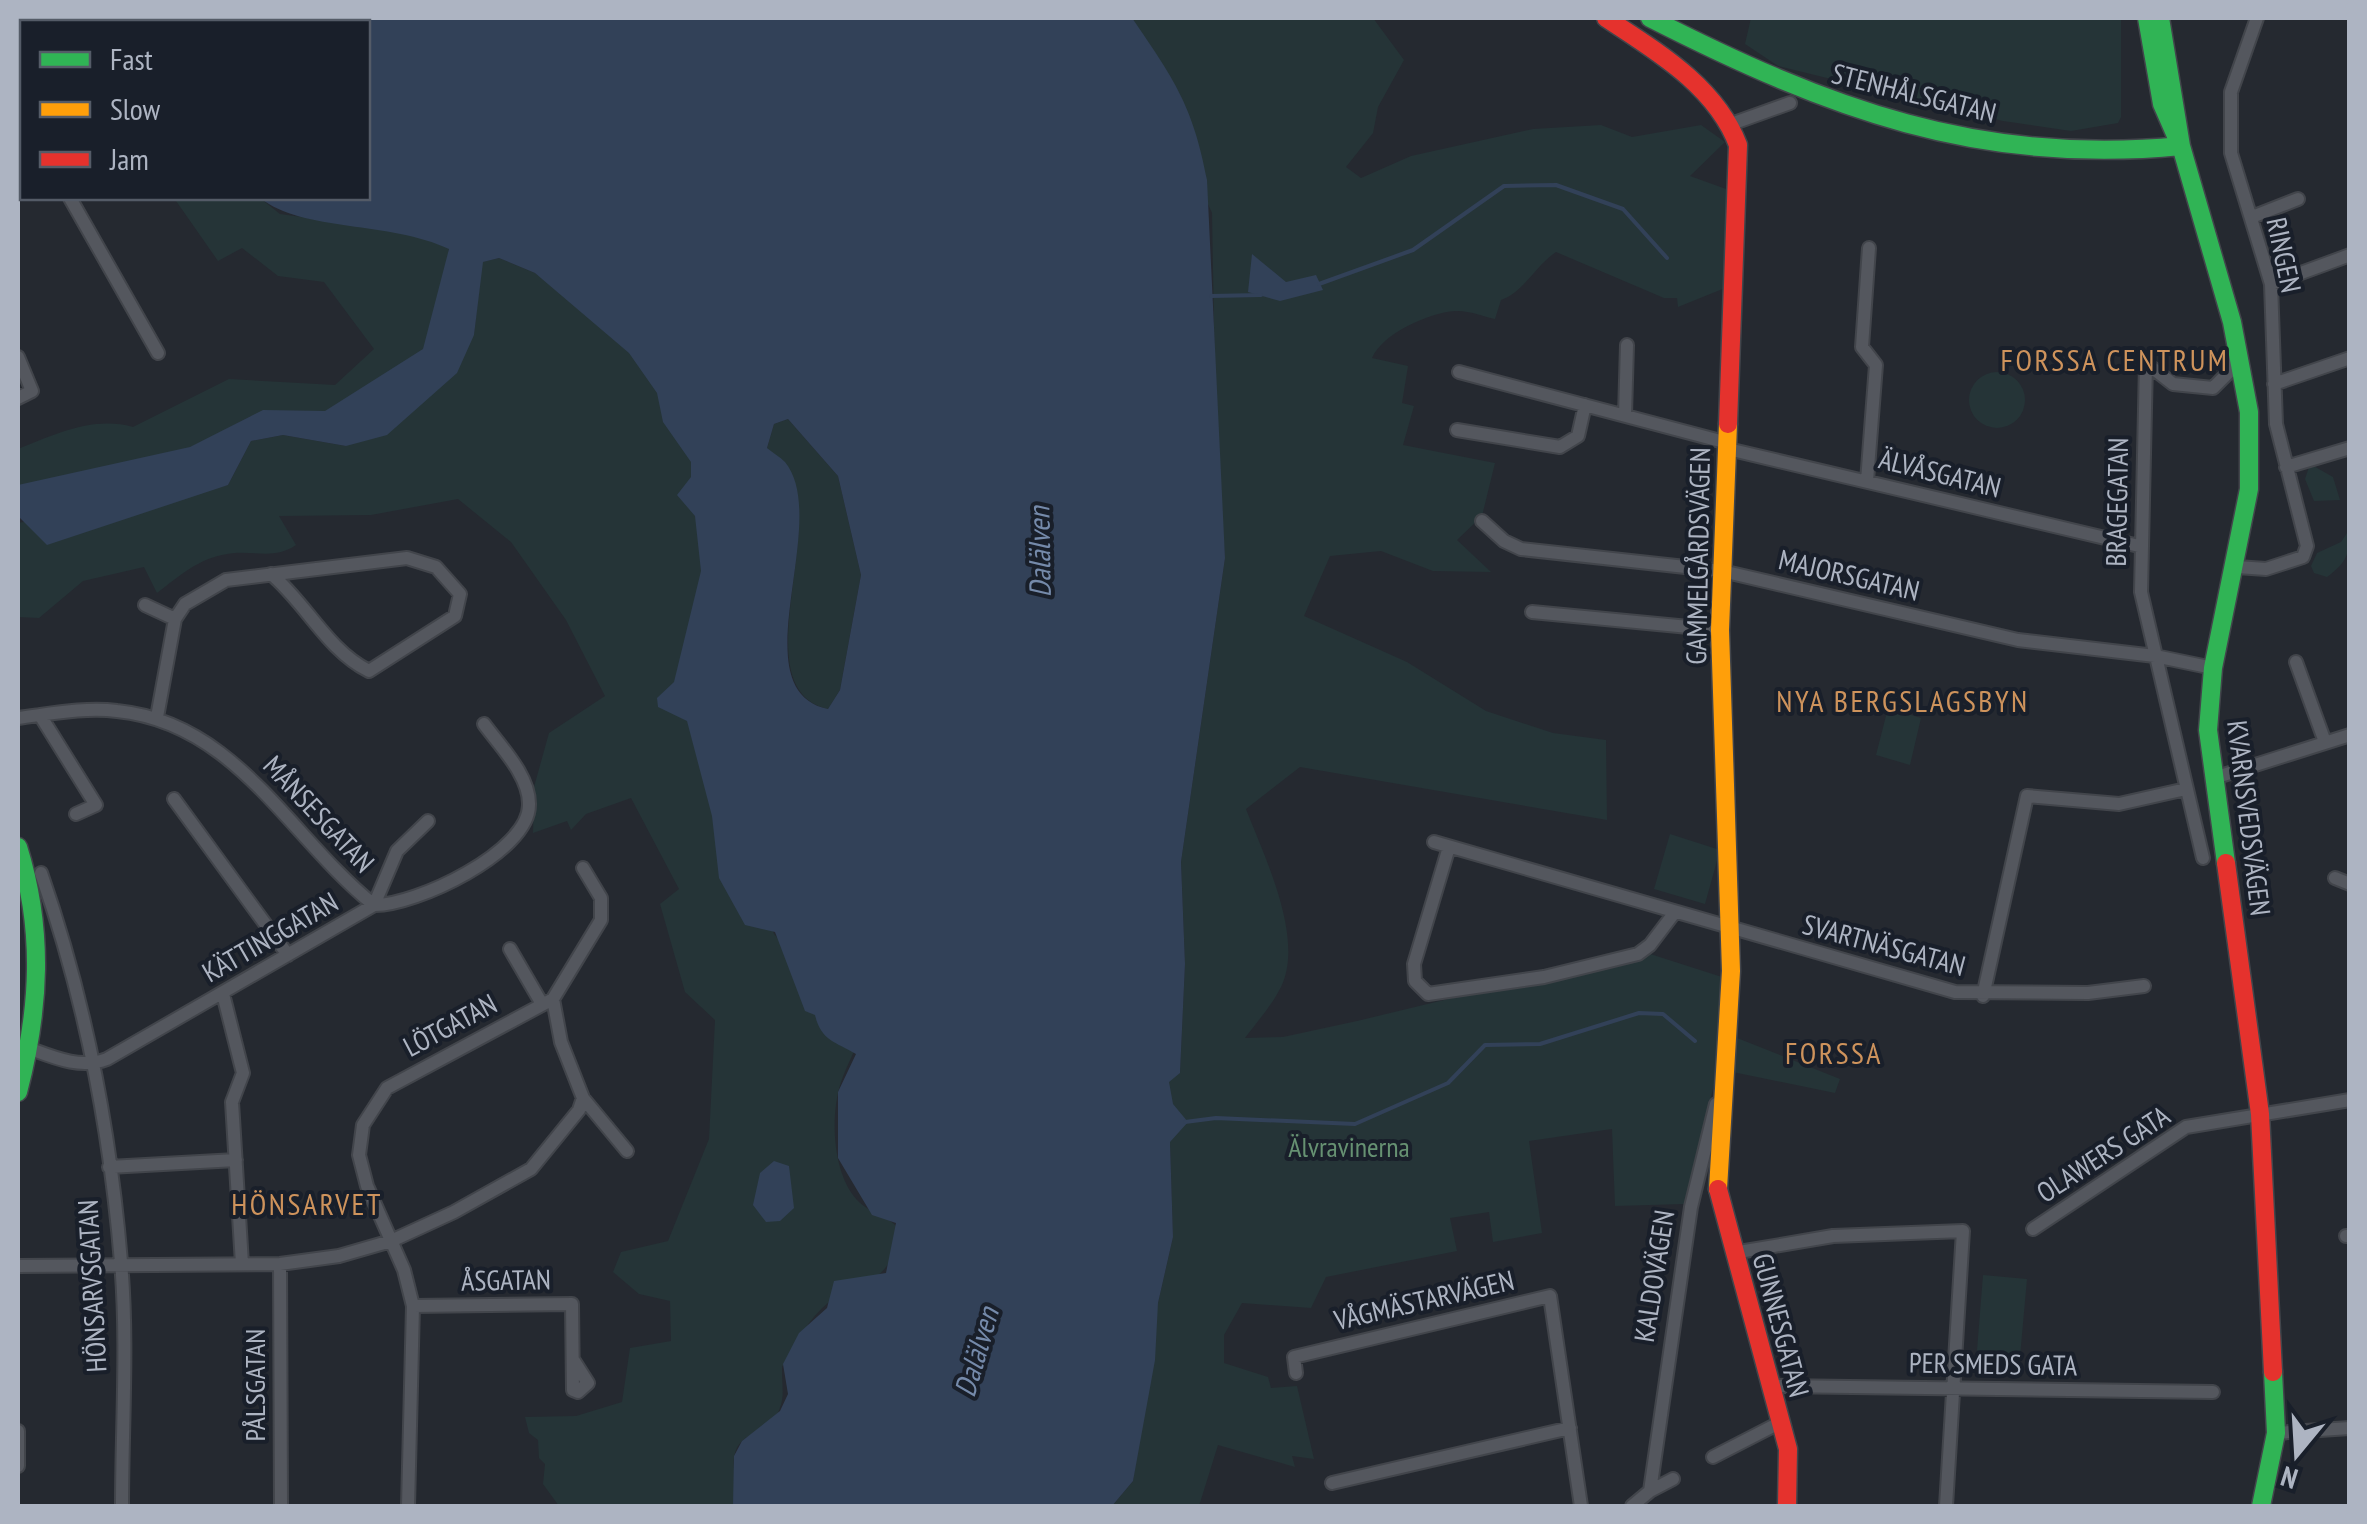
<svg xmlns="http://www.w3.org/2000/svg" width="2367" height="1524" viewBox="0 0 2367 1524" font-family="'PT Sans Narrow',sans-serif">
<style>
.green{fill:#253437}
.water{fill:#324158;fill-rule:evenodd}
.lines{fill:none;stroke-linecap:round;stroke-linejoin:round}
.stream{stroke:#324158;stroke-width:4}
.street-casing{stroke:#42454b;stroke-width:16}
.fast-casing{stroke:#42454b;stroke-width:21}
.slow-casing{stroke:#42454b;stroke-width:21}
.jam-casing{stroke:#42454b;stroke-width:21}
.street{stroke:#54575e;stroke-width:12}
.fast{stroke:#30b455;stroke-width:18}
.slow{stroke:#ff9f0a;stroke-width:18}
.jam{stroke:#e5322d;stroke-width:18}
.labels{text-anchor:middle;stroke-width:8;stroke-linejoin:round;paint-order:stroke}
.street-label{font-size:28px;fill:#adb4c2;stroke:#191f2a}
.park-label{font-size:28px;fill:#669172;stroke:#191f2a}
.neighbourhood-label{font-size:30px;letter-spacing:2.5px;fill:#ce935c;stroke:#191f2a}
.water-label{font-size:30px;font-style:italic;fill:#758aaa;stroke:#191f2a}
</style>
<rect width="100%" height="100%" fill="#252930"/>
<path class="green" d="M1125 18H1373L1404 60 1378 107 1373 133 1346 167 1361 178 1411 156 1533 129 1601 125 1632 137 1701 125 1725 142 1690 176 1726 189 1737 208 1730 286 1678 307 1677 298H1664L1556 252C1536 265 1523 293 1501 300L1495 319C1482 316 1468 310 1455 311 1428 313 1382 334 1372 358L1408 366 1402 403 1414 406 1403 445 1495 463 1482 516 1457 540 1491 572 1433 571 1381 551 1330 556 1304 616 1407 662 1486 711 1553 733 1606 740 1607 820 1300 767 1246 809C1264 856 1305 938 1281 987 1272 1005 1257 1022 1245 1038L1283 1037 1357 1021 1644 952 1722 977V1032L1840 1079 1835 1093 1718 1069 1684 1204 1615 1206 1612 1129 1529 1141 1542 1233 1493 1242 1489 1212 1450 1218 1457 1251 1326 1277 1311 1308 1242 1303 1224 1335V1363L1268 1377 1271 1388 1297 1386 1314 1459 1292 1456 1295 1467 1218 1445 1199 1506H1112L1133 1481 1158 1303 1173 1237 1168 1081 1180 1072 1185 964 1181 862 1225 558 1216 439 1212 213Z
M1751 18H2121V117L2118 123 2071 131 2003 121 1778 66 1745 44Z
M174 198H260L280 214 403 231 449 248 441 334 347 419 251 416 201 443 154 461 18 498V449C56 434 93 416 133 427L229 379 335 385 374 349 324 282 278 276 242 248 218 261Z
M499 258 535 273 639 352 697 456V520L705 586 689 719 774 934 860 1032C856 1051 847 1064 841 1082 830 1115 832 1173 857 1200 873 1217 894 1215 903 1237 875 1297 870 1269 829 1302 809 1318 794 1345 782 1367 782 1397 787 1399 770 1428 717 1441 739 1468 735 1506H559L543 1484 545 1464 539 1458 538 1440 529 1433 525 1417 576 1416 622 1402 630 1348 671 1341 670 1301 639 1294 613 1272 621 1252 668 1241 709 1139 715 1020 685 992 660 904 679 889 631 798 586 814 571 830 567 821 533 833 534 787 549 733 605 696 566 620 511 542 458 499 371 515 279 516 296 545C273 561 252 549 227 554 199 558 178 577 157 593L144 567 83 581 39 618 18 617V523L228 485 251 441 283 435 346 446 474 335 482 262Z
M1969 400a28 28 0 1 1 56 0a28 28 0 1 1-56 0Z
M788 419 838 476 861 575 840 690 828 709C748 691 817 545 794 486 789 473 775 459 767 448L774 424Z
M2310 464 2333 477 2340 500 2314 501 2305 479Z
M2349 530C2350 554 2347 562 2327 577L2314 573 2311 566 2317 553 2341 542Z
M1888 708 1921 718 1910 765 1876 755Z
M1670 834 1720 850 1705 904 1654 889Z
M1983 1275 2027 1279 2019 1368 1976 1363Z"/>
<path class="water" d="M74 18H1132C1174 79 1193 106 1207 180L1225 558 1181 862 1185 964 1180 1073 1169 1082 1173 1104 1188 1122 1170 1142 1173 1237 1158 1303 1155 1360 1133 1481 1112 1506H733L734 1456 742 1441 780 1411 788 1394 783 1364 799 1333 827 1308 834 1281 886 1273 896 1223 872 1215 838 1158V1092L856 1054C836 1042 821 1041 815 1015L805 1011 775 932 745 925 719 878 712 816 687 721 658 707 657 698 674 682 701 571 695 516 677 495 691 477V462L663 422 657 393 629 353 535 273 499 258 483 262 474 335 457 373 387 435 346 446 283 435 251 441 228 485 47 545 18 516V485L190 447 263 410 325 411 423 349 449 249C390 221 303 232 260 198H368V22H74ZM788 419 838 476 861 575 840 690 828 709C738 690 833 521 785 462 780 457 772 452 767 448L774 424Z
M1252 254 1286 282 1316 275 1323 290 1280 301 1248 292Z
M774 1161 789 1166 794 1208 780 1221 766 1222 753 1205 760 1173Z"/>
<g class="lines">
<path class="stream" d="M1319 284 1413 250 1504 186 1556 185 1623 209 1667 258
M1211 296 1261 295
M1185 1122 1216 1118 1355 1124 1448 1083 1485 1045 1540 1044 1639 1013 1663 1014 1695 1041"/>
<defs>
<path id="street" d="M18 97 22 106
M1734 123 1790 103
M18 148 22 146
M70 198 158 353
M2252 217 2298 199
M2271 284 2350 255
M18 357 32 391 18 398
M1459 372 1728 443
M2274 384 2350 358
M1625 415 1627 345
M1457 430 1560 447 1578 436 1585 405
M1728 449 2139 546
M2286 467 2350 448
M1867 481 1876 365 1862 347 1869 248
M1482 521 1504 541 1521 549 1722 571 2018 640 2155 656 2213 668
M2237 567 2266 569 2303 557 2307 546 2276 424 2271 284 2231 153V92L2257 18
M145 605 175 619
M1532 612 1720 630
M2296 662 2325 742
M40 715 96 805 76 814
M157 717 175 619 185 604 226 580 407 558 436 567 460 594 455 616 369 671C327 650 306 603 271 574
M18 718C50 714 85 707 117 711 237 723 289 837 374 905L397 851 428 821
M2214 778 2350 735
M174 799 288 955
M1434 842 1955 992 2088 993 2144 986
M1449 847 1414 964 1415 981 1428 994 1544 977 1638 954 1650 945 1675 912
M2203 858 2141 592 2146 363 2173 384 2213 388 2234 367 2235 354
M41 873C85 999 110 1129 121 1262 128 1342 122 1426 122 1506
M2335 878 2350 884
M510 949 542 1004
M223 994 243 1073 232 1102 242 1264
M1983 996 2027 796 2119 804 2186 789
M31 1049C55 1058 81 1069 107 1059L374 905C415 906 529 852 529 805 530 776 500 746 484 724
M583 1098 627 1151
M109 1167 236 1160
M2033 1229 2186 1127 2350 1100
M2346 1236H2350
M1733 1253 1833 1236 1963 1231 1946 1506
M280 1264 281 1506
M18 1266 280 1264 339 1256 391 1241 454 1212 531 1169 579 1110 583 1098 561 1042 553 999
M413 1306 572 1304 573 1390 578 1392 588 1383 574 1361
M1296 1373 1294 1357 1550 1296 1581 1506
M1771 1386 2213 1392
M18 1431V1466
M2276 1433 2350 1428
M1713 1457 1779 1423
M1332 1483 1570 1428
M1650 1491 1673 1479
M408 1506 413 1306 404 1270 367 1186 359 1155 363 1125 387 1088 553 999 601 920V898L583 868
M1632 1506 1650 1491 1691 1207 1716 1104"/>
<path id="fast" d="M1650 18C1827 108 1979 166 2181 146
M2147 18 2162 104 2180 145
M2160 18 2181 146 2232 322 2249 412V489L2213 668 2208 730 2226 863
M18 847C44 930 40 1008 18 1092
M2261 1506 2276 1433 2273 1372"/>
<path id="slow" d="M1718 1189 1731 971 1720 630 1728 424"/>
<path id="jam" d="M1606 18C1656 51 1716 86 1738 145L1728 424
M2226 863 2260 1114 2273 1372
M1718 1189 1788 1449 1787 1506"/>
</defs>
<use href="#street" class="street-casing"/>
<use href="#fast" class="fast-casing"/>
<use href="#slow" class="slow-casing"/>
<use href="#jam" class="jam-casing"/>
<use href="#street" class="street"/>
<use href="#fast" class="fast"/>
<use href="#slow" class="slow"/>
<use href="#jam" class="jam"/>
</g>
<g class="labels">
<g class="street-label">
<text transform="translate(1914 93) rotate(14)" y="10">STENHÅLSGATAN</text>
<text transform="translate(2284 255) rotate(78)" y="10">RINGEN</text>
<text transform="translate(1940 473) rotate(14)" y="10">ÄLVÅSGATAN</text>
<text transform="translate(2117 502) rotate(-89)" y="10">BRAGEGATAN</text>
<text transform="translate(1698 556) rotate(-89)" y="10">GAMMELGÅRDSVÄGEN</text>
<text transform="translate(1849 575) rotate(13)" y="10">MAJORSGATAN</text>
<text transform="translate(319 814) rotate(47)" y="10">MÅNSESGATAN</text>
<text transform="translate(2249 818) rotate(83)" y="10">KVARNSVEDSVÄGEN</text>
<text transform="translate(270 937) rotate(-30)" y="10">KÄTTINGGATAN</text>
<text transform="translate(1884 945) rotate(15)" y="10">SVARTNÄSGATAN</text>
<text transform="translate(450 1025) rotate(-28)" y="10">LÖTGATAN</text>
<text transform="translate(2103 1154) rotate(-33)" y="10">OLAWERS GATA</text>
<text transform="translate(1654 1276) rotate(-81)" y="10">KALDOVÄGEN</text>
<text transform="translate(506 1280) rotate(-1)" y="10">ÅSGATAN</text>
<text transform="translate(92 1286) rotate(-93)" y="10">HÖNSARVSGATAN</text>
<text transform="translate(1424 1300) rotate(-13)" y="10">VÅGMÄSTARVÄGEN</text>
<text transform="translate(1781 1325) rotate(75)" y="10">GUNNESGATAN</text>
<text transform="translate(1993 1364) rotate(1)" y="10">PER SMEDS GATA</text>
<text transform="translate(255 1385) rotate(-90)" y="10">PÅLSGATAN</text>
</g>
<g class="park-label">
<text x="1349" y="1157">Älvravinerna</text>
</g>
<g class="neighbourhood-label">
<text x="2115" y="371">FORSSA CENTRUM</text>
<text x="1903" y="712">NYA BERGSLAGSBYN</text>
<text x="1834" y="1064">FORSSA</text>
<text x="307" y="1215">HÖNSARVET</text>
</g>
<g class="water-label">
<text transform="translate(1040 552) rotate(-91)" y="10">Dalälven</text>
<text transform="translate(977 1352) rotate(-74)" y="10">Dalälven</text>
</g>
</g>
<rect width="2367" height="1524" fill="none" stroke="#adb4c2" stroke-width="40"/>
<rect x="20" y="20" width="350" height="180" fill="#191f2a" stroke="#545b67" stroke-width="2.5"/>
<rect x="40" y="52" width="50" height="15" fill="#30b455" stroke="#545b67" stroke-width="2.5"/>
<text x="110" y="70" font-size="30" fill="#adb4c2">Fast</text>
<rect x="40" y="102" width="50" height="15" fill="#ff9f0a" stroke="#545b67" stroke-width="2.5"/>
<text x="110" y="120" font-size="30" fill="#adb4c2">Slow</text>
<rect x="40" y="152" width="50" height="15" fill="#e5322d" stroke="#545b67" stroke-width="2.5"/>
<text x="110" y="170" font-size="30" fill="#adb4c2">Jam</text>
<g transform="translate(2297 1454) rotate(198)" stroke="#191f2a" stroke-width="8" paint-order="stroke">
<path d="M0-8L18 38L0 25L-18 38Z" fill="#adb4c2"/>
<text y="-15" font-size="28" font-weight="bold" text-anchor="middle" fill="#adb4c2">N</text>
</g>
</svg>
